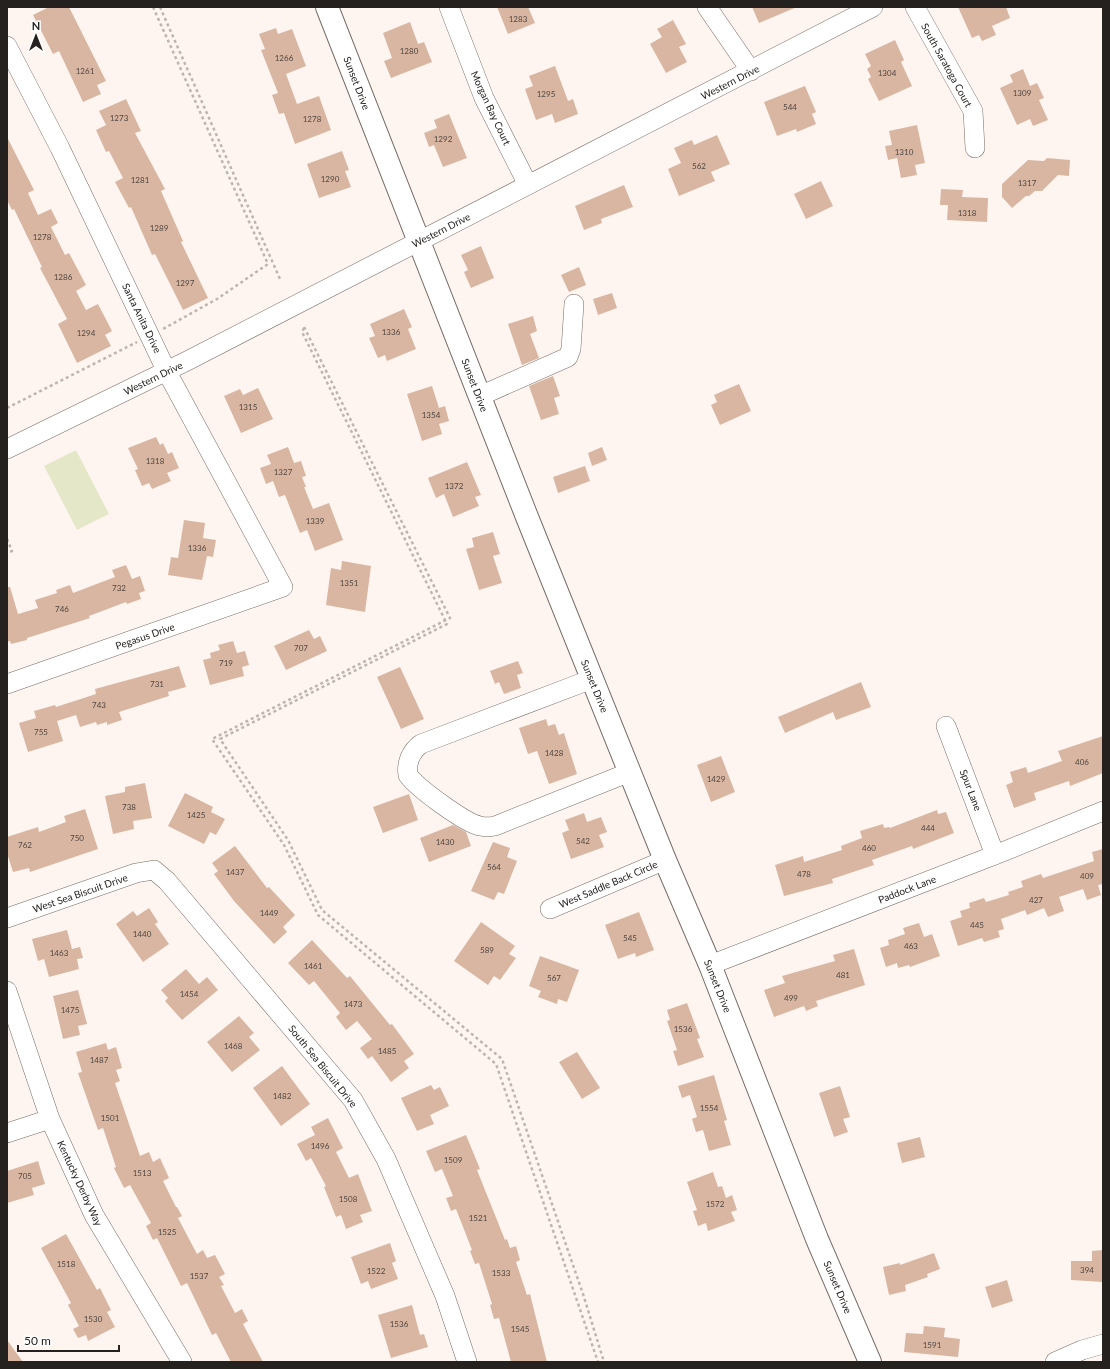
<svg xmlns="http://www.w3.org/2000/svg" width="1110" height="1369" viewBox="0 0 1110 1369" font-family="Lato,sans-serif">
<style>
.green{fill:#e4e8c9}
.building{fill:#d9b6a2}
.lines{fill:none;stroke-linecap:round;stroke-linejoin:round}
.minor-casing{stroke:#766c67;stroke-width:20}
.major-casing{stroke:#766c67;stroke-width:24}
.path{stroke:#bcb5b1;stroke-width:2.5;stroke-dasharray:3 3;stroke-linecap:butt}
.minor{stroke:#fff;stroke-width:19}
.major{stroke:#fff;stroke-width:22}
.labels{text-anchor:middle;stroke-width:3;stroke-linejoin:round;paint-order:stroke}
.number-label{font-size:8px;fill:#51463f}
.street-label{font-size:10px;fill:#24211e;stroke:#fff}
</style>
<rect width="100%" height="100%" fill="#fef5f0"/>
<path class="green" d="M76 450 109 514 77 530 44 466Z"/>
<path class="building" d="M49 7H69L106 81 97 85 101 94 83 102 59 51 53 54 33 15Z
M497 7H528L535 23 508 34Z
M752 7H797L759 23Z
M958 7H1006L1010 18 992 26 996 35 982 41 979 35 972 38Z
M673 20 686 44 679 47 687 62 666 73 650 44 662 37 657 29Z
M410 22 418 44 424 42 432 62 391 78 384 61 392 58 383 33Z
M276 28 278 34 292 29 306 66 286 74 297 104 319 96 331 130 295 144 284 113 279 114 272 95 278 93 261 50 265 49 259 34Z
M895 40 904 60 901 62 912 86 879 101 868 79 871 77 867 69 871 66 865 54Z
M555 66 568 101 573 99 578 114 555 123 552 114 536 120 525 89 533 86 529 76Z
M1023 69 1030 86 1037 83 1044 98 1039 100 1048 120 1033 126 1030 119 1017 125 1000 88 1013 82 1010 75Z
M805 86 816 112 812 114 816 124 797 132 796 129 777 136 764 102Z
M126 99 141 131 135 133 165 189 161 191 183 241 181 242 208 298 183 310 155 254 152 255 131 207 129 208 115 182 123 178 109 151 106 152 96 130 106 125 99 111Z
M449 114 467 158 443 167 434 145 429 147 424 133 437 128 434 120Z
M917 125 925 163 915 165 917 175 901 178 897 158 888 160 885 146 892 145 889 131Z
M717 135 730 164 711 172 715 181 679 196 668 169 681 163 674 148 692 140 694 145Z
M7 137 34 190 28 193 38 215 51 209 58 223 51 227 65 255 69 253 86 285 76 291 86 310 98 304 112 331 105 335 111 346 77 363 58 324 67 319 40 268 42 267 14 209 12 210 7 200Z
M342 151 349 170 345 171 351 187 319 198 307 164Z
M1047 158 1070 160 1069 176 1058 175 1042 191H1035L1029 196H1026L1012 208 1002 197V184L1028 160 1044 161Z
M821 181 833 206 806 219 794 194Z
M624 185 633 207 601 219 602 223 584 230 575 206Z
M941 189 963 190 962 197 988 198 987 222 947 220 948 205H940Z
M481 246 494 278 471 288 464 272 468 270 461 255Z
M579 267 586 285 569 292 561 275Z
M612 293 617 308 598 315 593 299Z
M404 309 412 327 408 329 416 349 387 361 385 355 378 358 369 338 375 336 370 324Z
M533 316 537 331 530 334 539 358 522 365 508 324Z
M553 376 560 396 554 398 559 414 541 420 529 386Z
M739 384 751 411 720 425 711 405 717 402 714 395Z
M432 386 439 408 445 406 449 421 439 424 442 434 422 441 407 394Z
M258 388 273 419 241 433 224 396 240 389 243 395Z
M156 437 160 445 163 443 168 454 172 452 179 468 167 473 171 481 152 489 149 483 142 486 135 470 138 469 128 448Z
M288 447 294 463 301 461 306 476 302 477 306 487H304L313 509 329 503 343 540 315 551 307 530 300 533 285 495 279 497 273 481 266 484 260 468 271 464 267 455Z
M602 447 607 460 592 466 588 453Z
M467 462 481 495 475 497 479 506 453 517 444 494 436 498 428 478Z
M585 466 590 481 558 493 553 477Z
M184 520 205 523 203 538 216 540 213 557 207 556 202 580 168 575 171 557 178 558Z
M493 532 500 554 493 556 502 583 479 590 466 549 474 547 472 538Z
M342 561 371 566 365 612 326 605 331 568 341 570Z
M126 565 132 579 140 576 145 591 139 593 141 599 127 604 126 602 89 616 90 618 27 638V640L11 644 10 641 7 642V587H10L18 614 38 608 35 600 57 593 56 590 70 585 73 593 115 577 112 570Z
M309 630 314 639 320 636 327 651 286 670 274 646Z
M233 641 237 653 245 651 249 665 242 667 244 676 210 685 203 660 211 658 210 653 220 650 218 645Z
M518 661 523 673 517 675 521 688 504 694 499 682 495 684 490 671Z
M179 666 186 687 168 692 169 696 119 712 122 720 107 725V722L97 725 96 722 80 727 76 715 57 721 63 741 28 752 19 723 36 718 34 711 55 705 56 707 96 694 95 689Z
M400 667 424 719 401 729 377 677Z
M861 682 871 707 836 720 833 712 785 733 778 717Z
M546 719 548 726 555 724 559 735 564 733 577 774 549 784 537 751 528 754 519 728Z
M1103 736V773L1070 786 1069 781 1034 793 1036 800 1014 808 1006 785 1013 782 1010 772 1026 767 1028 773 1062 761 1058 751Z
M721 756 735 792 711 802 697 765Z
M145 783 152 818 133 821 134 829 113 834 105 796 125 792V787Z
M185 793 213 807 211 812 225 819 216 835 210 832 204 844 168 826Z
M409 794 418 820 383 833 373 807Z
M85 809 98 849 30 872 29 868 13 872 7 853V837L38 827 39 832 66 822 64 816Z
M937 810 938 814 946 812 954 833 913 849 912 846 872 860 874 865 832 879 833 883 784 896 775 865 803 856 804 862 842 850 841 846 862 838 860 831 883 824 884 828 889 827 890 828Z
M584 813 587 822 601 817 607 832 599 835 604 847 571 859 562 833 569 830 565 820Z
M453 825 466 832 471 846 429 862 420 838Z
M493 842 510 848 507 857 517 861 504 894 498 892 494 900 471 891Z
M235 846 267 888 269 887 295 915 283 927 287 932 274 944 234 901 214 874 218 871 212 863Z
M1103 849V884L1098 885 1101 895 1087 900 1083 889 1059 897 1064 911 1048 917 1044 908 1027 915 1025 910 1001 919 1004 929 998 931 1000 937 984 942 982 938 958 946 950 921 962 917 960 911 970 908 969 903 984 898 986 902 1009 895 1008 892 1023 887 1021 881 1041 874 1043 878 1094 861 1092 852Z
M149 908 158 922 155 924 169 944 143 962 116 924 133 911 137 916Z
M639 912 654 950 636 957 635 953 618 959 605 925Z
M481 922 515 946 509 954 516 958 500 980 494 976 488 985 454 961Z
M919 923 924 937 932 934 940 956 910 967 909 965 898 968 897 963 886 967 880 948 889 945 888 940 905 934 903 928Z
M67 930 72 949 80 947 83 958 77 959 79 969 49 977 44 959 38 961 32 939Z
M312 940 347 978 350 976 390 1025 392 1024 414 1054 404 1061 409 1068 391 1082 372 1056 368 1059 360 1048 372 1039 357 1021 346 1030 336 1017 340 1013 314 981 309 985 288 963Z
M854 949 865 985 816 1001 818 1006 806 1011 804 1006 774 1017 764 990 785 983 782 976 835 961 833 955Z
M540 956 579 970 567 1002 558 999 557 1004 538 997 541 991 529 986Z
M186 969 199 984 207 977 218 990 182 1020 165 1001 168 998 161 990Z
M78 990 87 1024 78 1026 80 1035 63 1039 53 996Z
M687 1003 700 1038 697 1039 704 1057 678 1066 673 1051 677 1050 667 1021 670 1020 667 1010Z
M239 1016 254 1033 249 1037 260 1050 232 1072 207 1042Z
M106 1043 108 1050 116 1047 122 1068 116 1070 120 1081 115 1083 140 1156 149 1152 153 1162 160 1158 169 1178 163 1181 176 1207H177L182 1216 178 1218 197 1254 203 1250 207 1258 215 1255 225 1274 219 1277 224 1285 221 1286 235 1313 242 1309 248 1321 243 1324 263 1362H231L216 1333 212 1335 187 1283 181 1286 157 1238 153 1240 146 1226 151 1223 130 1185 124 1188 114 1168 116 1167 103 1128 98 1130 78 1073 82 1072 76 1052Z
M577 1052 600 1088 582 1099 559 1062Z
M282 1066 310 1104 281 1126 253 1088Z
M714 1075 727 1120 724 1121 731 1145 709 1151 703 1130 696 1132 692 1119 697 1117 690 1095 682 1098 678 1086Z
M431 1085 434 1090 440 1087 449 1106 430 1115 434 1124 417 1131 401 1098Z
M840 1086 850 1117 843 1119 848 1132 834 1137 819 1093Z
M328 1118 343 1148 336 1152 349 1178 358 1174 372 1211 360 1215 363 1222 346 1229 341 1215 336 1217 324 1187 326 1186 311 1158 306 1161 297 1144 315 1135 311 1127Z
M466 1135 480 1169 477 1170 505 1240 507 1239 510 1248 516 1246 520 1260 516 1262 527 1295 530 1294 547 1362H511L499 1318 494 1319 490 1305 492 1304 479 1263 475 1264 470 1251 472 1250 456 1209 451 1211 446 1198 453 1196 442 1169 435 1172 426 1151Z
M920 1137 925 1157 902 1163 897 1143Z
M38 1161 45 1184 32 1188 34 1195 7 1203V1171Z
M713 1172 718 1187 722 1186 726 1198 732 1195 737 1210 731 1212 735 1221 708 1231 706 1223 698 1226 693 1211 697 1210 687 1182Z
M66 1234 97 1290 100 1288 111 1310 107 1312 115 1327 88 1341 86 1335 78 1338 73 1329 79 1326 68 1305 71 1303 41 1248Z
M390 1243 396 1261 392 1263 398 1279 371 1289 368 1281 361 1284 351 1257Z
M1103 1250V1282L1071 1280V1261H1092V1251Z
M934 1253 940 1269 927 1274 928 1277 905 1285 906 1291 889 1295 883 1267 900 1263V1265Z
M1007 1280 1013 1301 992 1308 985 1287Z
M412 1305 420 1335 424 1334 428 1347 391 1358 378 1315Z
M924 1326 945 1328 944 1337 960 1339 958 1357 904 1352 906 1333 923 1334Z
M7 1340 23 1362H7Z"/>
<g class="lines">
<defs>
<path id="minor" d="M449 7 484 98 528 185
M707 7 751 71
M915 7 973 111 975 148
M7 46 60 148 167 372 283 587 7 684
M480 396 568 357 571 349 574 304
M7 449 187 361 873 7
M592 679 421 744C411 751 406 763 408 775 417 788 465 823 480 826 485 827 490 827 495 826L630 772
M946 726 995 855
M550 909 665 860
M7 918 136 873 154 870 167 881 353 1100 386 1159 445 1296 467 1362
M710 965 995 855 1103 811
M7 991 50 1119 94 1215 182 1362
M7 1133 50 1119
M1055 1362 1082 1350 1103 1344"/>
<path id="major" d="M327 7 527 517 665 860 710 965 817 1239 870 1362"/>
</defs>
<use href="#minor" class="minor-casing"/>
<use href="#major" class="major-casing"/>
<path class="path" d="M153 7 268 264 217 299 163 329
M160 7 280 279
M304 327 450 618 212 739 284 845 318 915 496 1064 598 1362
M304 328 302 332 447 624 220 739 288 840 322 910 502 1059 583 1294 604 1362
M7 408 137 342
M7 539 12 551 7 553"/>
<use href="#minor" class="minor"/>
<use href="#major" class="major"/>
</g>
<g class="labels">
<g class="number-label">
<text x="518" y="22">1283</text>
<text x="409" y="54">1280</text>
<text x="284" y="61">1266</text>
<text x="85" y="74">1261</text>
<text x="887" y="76">1304</text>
<text x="1022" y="96">1309</text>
<text x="546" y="97">1295</text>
<text x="790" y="110">544</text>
<text x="119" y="121">1273</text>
<text x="312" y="122">1278</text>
<text x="443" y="142">1292</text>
<text x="904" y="155">1310</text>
<text x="699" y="169">562</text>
<text x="330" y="182">1290</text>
<text x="140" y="183">1281</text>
<text x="1027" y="186">1317</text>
<text x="967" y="216">1318</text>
<text x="159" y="231">1289</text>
<text x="42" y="240">1278</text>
<text x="63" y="280">1286</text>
<text x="185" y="286">1297</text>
<text x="391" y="335">1336</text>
<text x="86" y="336">1294</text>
<text x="248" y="410">1315</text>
<text x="431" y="418">1354</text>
<text x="155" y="464">1318</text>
<text x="283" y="475">1327</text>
<text x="454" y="489">1372</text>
<text x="315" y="524">1339</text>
<text x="197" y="551">1336</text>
<text x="349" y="586">1351</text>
<text x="119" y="591">732</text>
<text x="62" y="612">746</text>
<text x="301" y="651">707</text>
<text x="226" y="666">719</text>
<text x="157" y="687">731</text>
<text x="99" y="708">743</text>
<text x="41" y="735">755</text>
<text x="554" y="756">1428</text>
<text x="1082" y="765">406</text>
<text x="716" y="782">1429</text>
<text x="129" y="810">738</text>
<text x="196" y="818">1425</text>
<text x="928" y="831">444</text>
<text x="77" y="841">750</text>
<text x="583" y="844">542</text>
<text x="445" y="845">1430</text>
<text x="25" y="848">762</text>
<text x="869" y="851">460</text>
<text x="494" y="870">564</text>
<text x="235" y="875">1437</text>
<text x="804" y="877">478</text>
<text x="1087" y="879">409</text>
<text x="1036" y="903">427</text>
<text x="269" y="916">1449</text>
<text x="977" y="928">445</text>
<text x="142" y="937">1440</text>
<text x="630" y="941">545</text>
<text x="911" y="949">463</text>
<text x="487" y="953">589</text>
<text x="59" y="956">1463</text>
<text x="313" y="969">1461</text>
<text x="843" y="978">481</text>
<text x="554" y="981">567</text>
<text x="189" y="997">1454</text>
<text x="791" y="1001">499</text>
<text x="353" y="1007">1473</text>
<text x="70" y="1013">1475</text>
<text x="683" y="1032">1536</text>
<text x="233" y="1049">1468</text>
<text x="387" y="1054">1485</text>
<text x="99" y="1063">1487</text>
<text x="282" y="1099">1482</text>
<text x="709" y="1111">1554</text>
<text x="110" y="1121">1501</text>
<text x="320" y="1149">1496</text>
<text x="453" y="1163">1509</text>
<text x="142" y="1176">1513</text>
<text x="25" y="1179">705</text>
<text x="348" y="1202">1508</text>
<text x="715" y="1207">1572</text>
<text x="478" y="1221">1521</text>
<text x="167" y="1235">1525</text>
<text x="66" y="1267">1518</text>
<text x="1087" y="1273">394</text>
<text x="376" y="1274">1522</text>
<text x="501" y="1276">1533</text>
<text x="199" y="1279">1537</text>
<text x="93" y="1322">1530</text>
<text x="399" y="1327">1536</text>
<text x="520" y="1332">1545</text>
<text x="932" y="1348">1591</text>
</g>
<g class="street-label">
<text transform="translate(947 65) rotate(61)" y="4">South Saratoga Court</text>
<text transform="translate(730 82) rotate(-27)" y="4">Western Drive</text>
<text transform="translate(357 83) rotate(69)" y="4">Sunset Drive</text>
<text transform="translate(491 108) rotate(65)" y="4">Morgan Bay Court</text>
<text transform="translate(441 230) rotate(-27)" y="4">Western Drive</text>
<text transform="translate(142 318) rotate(64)" y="4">Santa Anita Drive</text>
<text transform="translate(153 378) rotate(-26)" y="4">Western Drive</text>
<text transform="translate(475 385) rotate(69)" y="4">Sunset Drive</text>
<text transform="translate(145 636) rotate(-19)" y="4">Pegasus Drive</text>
<text transform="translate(595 686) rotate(68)" y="4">Sunset Drive</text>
<text transform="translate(971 790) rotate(69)" y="4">Spur Lane</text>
<text transform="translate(608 884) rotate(-23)" y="4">West Saddle Back Circle</text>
<text transform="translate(907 889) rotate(-21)" y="4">Paddock Lane</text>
<text transform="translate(80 893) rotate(-19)" y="4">West Sea Biscuit Drive</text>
<text transform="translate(718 986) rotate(68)" y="4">Sunset Drive</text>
<text transform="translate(323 1066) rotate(51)" y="4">South Sea Biscuit Drive</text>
<text transform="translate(80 1183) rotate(65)" y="4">Kentucky Derby Way</text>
<text transform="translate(838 1287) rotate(67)" y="4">Sunset Drive</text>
</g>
</g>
<rect width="1110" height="1369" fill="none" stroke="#24211e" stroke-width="16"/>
<g transform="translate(36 36)" stroke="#ffffff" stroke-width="3" paint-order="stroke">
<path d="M0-3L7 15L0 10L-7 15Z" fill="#24211e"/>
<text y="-6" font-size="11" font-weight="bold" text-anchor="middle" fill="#24211e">N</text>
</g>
<path d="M18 1345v6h101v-6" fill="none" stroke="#24211e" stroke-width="2"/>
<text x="24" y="1345" font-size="12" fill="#24211e" stroke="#ffffff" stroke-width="3" paint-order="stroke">50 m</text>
</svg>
